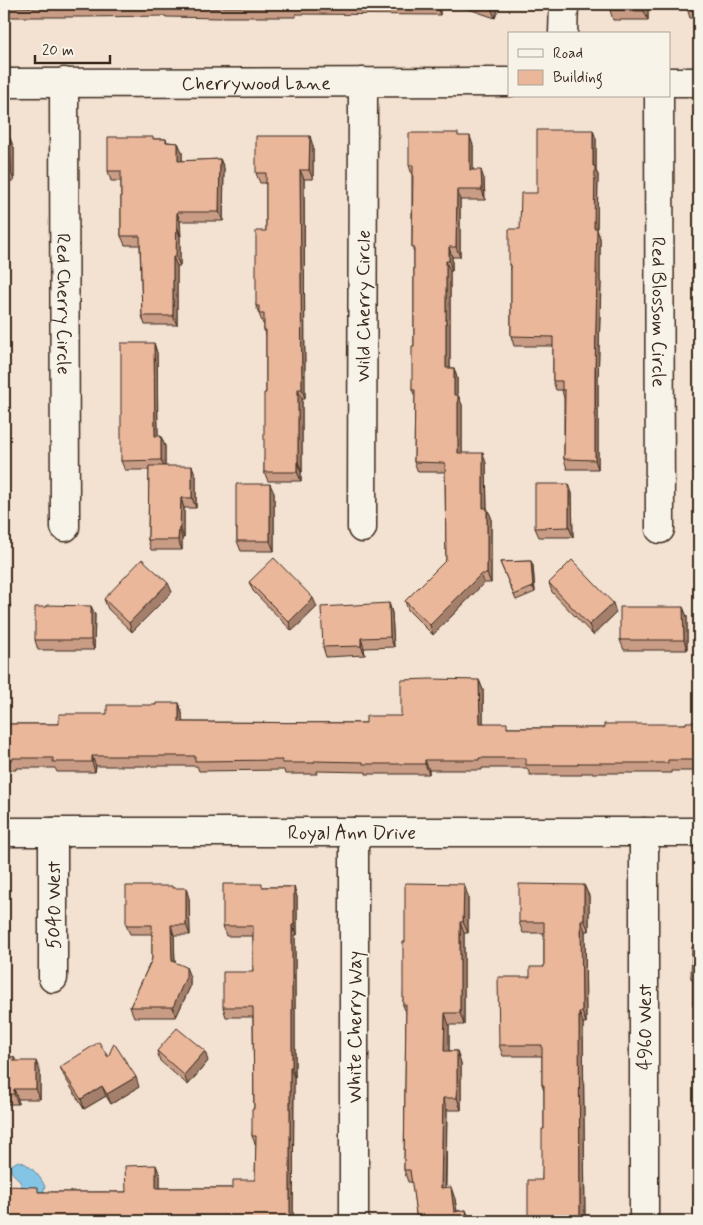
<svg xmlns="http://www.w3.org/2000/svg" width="703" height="1225" viewBox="0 0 703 1225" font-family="Mynerve,sans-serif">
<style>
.water{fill:#84c5e5;stroke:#678795}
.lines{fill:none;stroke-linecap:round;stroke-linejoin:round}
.minor-casing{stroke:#3b2a1e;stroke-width:31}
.minor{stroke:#f7f3e8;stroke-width:28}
.wall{fill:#c99d85;stroke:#3b2a1e}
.shaded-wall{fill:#a4806c;stroke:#3b2a1e}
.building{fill:#eab79b;stroke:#3b2a1e}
.labels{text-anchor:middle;stroke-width:4;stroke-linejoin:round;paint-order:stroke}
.street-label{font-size:19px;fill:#3b2a1e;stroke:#f7f3e8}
</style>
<rect width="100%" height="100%" fill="#f3e1d1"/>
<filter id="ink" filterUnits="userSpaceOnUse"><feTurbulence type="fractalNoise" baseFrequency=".02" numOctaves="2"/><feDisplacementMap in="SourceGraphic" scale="10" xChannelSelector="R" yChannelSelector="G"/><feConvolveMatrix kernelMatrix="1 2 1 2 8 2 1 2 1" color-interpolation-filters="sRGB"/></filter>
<g filter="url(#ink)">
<path class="water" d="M18 1161C28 1162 42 1178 45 1187L43 1192 40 1194 23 1189C22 1186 21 1184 20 1182 16 1174 11 1176 10 1166Z"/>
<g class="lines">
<defs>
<g id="minor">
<path d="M563 34 564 4"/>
<path id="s1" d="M64 82 65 527"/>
<path d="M669 82H699"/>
<path id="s2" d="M4 83 509 82"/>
<path id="s3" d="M659 96 660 529"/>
<path id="s4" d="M362 528 363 82"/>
<path id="s5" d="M4 832H699"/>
<path d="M53 832V978"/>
<path d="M354 832V1221"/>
<path d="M644 832V1221"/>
</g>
</defs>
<use href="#minor" class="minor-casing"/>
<use href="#minor" class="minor"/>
</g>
<path class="wall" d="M4 4H440V15L296 14V17H222V18L166 17V16L84 17H10V19H4Z
M454 4H500L495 18Z
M648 4V20H613L610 10Z
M699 4V18H690L687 8Z
M459 136 473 145V170L484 179 485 200H460V257H452V271H450V368H454L457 378V395H458L462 405V453L486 463 487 508 491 517V583H484L433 635 408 610 405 601 446 560 445 472H418L414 462 415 396 412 390 414 346V252L412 247V175L409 165Z
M4 138 14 148V181H4V469Z
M153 139H166L167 142 178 143 182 152V161L220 159 224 168 223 221H180V266H177V325H145L142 316 140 245H125L121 236V181H111L108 171Z
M596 139V171L598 175 597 230 600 238V281L601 283 598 382V469H567L564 459V398L562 390H556L553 381V346H514L511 336V270L509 265 520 229 537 193Z
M313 146V179H304L305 399H302V472H301V481H268L264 472 266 393V335L264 330V324H263L256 306 266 231V183H260L256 173Z
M154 343 157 353 158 436 165 446V466L196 476V508H184V538H182V550H151L148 540 149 470H125L121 461Z
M274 493V551H241L237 541V531L236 528Z
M572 493 573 537H539L535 528Z
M531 561 533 566 535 592 516 600 500 562Z
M249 582 317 607 292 631 253 591Z
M549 583 616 613 593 635 552 592Z
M172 592 132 632 108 609 104 599Z
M389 603 392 613 394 647 364 648 365 655 326 657 323 647Z
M91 606 95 615 94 650H38L35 640Z
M683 607 687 617V650H624L620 640Z
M479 680 483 690V723L509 728H604L686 724 699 722V771H671V773H582V775H530L527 768H482V770H429V774H366V772L317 771V774H285L284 770 199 771 197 766H96L95 772H57L55 768H16V770H4V715L7 724H59L107 714 156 705 179 703 182 713V722L366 723 401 716Z
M584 885 589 896V931H585L586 1023H583L585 1221H529L528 1219 542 1180 544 1129V1091L542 1085V1056H503L499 1045 530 977 544 967V933H523L519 922Z
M263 887H294L297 897V935H295V1077H294L293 1221H4L39 1192H126L160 1175V1188H233L255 1180 256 1146 252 1136 254 1109 253 1017H226L223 1007 253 972V936H226L223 926Z
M173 888 189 898 190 935H174L175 962 190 977V987L176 1017H134L130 1007 152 959V934H130L126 925Z
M468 896V933H464V1025H449V1051H457L461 1063V1110H447L446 1188 455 1199 457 1211 466 1210 470 1221H417L412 1182H408L404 1170 406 1013 403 1005 405 942Z
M694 947 699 1096 695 1085V1009L693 1005V982L691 978Z
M157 1051 208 1061 188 1085 160 1061Z
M4 1057H14L16 1061 40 1071V1099H18V1104H4Z
M108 1057 139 1087 111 1104 106 1096 84 1109 64 1076 60 1067Z"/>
<path class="shaded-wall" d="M436 4H440V15L436 6Z
M493 4H500L495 18 491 8Z
M644 4H648V20L644 11Z
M593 130 596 139V171L598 175 597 230 600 238V281L601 283 598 382V469L595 460 596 274 594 228Z
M310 136 313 146V179L309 170Z
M470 136 473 145V180L470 170Z
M10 138 14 148V181L11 172Z
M178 143 182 152V170L178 161Z
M220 159 224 168 223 221 219 212Z
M300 170 304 179 305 399 302 389Z
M481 170 484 179 485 200 482 190Z
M457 190 460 200V257L456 247Z
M177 212 180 221 181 236 177 226Z
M176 226 180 236V266L176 257Z
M449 247 452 257V271L449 261Z
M173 257 177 266V325L173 316Z
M446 261 450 271V378L446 368Z
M154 343 157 353 158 446 155 436Z
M454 368 457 378V405L454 395Z
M298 389 302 399V472L298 462Z
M458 395 462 405V463L458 453Z
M161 436 165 446V470L161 460Z
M483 453 486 463 487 517 483 508Z
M297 462 301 472V481L297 472Z
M192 466 196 476V508L192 498Z
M270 484 274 493V551L270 541Z
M569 484 572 493 573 537 569 527Z
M181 498 184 508V538L180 528Z
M487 508 491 517V583L487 574Z
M179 528 182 538V550L178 540Z
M531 561 533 566 535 592 533 587Z
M481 574 484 583 433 635 430 625Z
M168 583 172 592 132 632 129 623Z
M8 598 11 608 4 615V602Z
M313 598 317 607 292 631 289 622Z
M389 603 392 613 394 647 390 637Z
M613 603 616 613 593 635 589 625Z
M91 606 95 615 94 650 91 640Z
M683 607 687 617V650L684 640Z
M361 638 364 648 365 655 361 646Z
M479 680 483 690V733L480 723Z
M179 703 182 713 183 732 179 722Z
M4 715 8 725 4 724Z
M92 756 96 766 95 772 92 762Z
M425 760 429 770V774L425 764Z
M464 884 468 896V933L463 922Z
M584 885 589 896V931L584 920Z
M294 887 297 897V935L294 925Z
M186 888 189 898 190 935 186 925Z
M581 920 585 931 586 1023 582 1012Z
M460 922 464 933V1025L460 1013Z
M171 925 174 935 175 970 172 961Z
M292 925 295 935V1077L292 1067Z
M186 967 190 977V987L176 1017 173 1007Z
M579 1012 583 1023 585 1221H580Z
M445 1013 449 1025V1063L444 1051Z
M205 1051 208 1061 188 1085 184 1075Z
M457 1051 461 1063V1110L457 1098Z
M36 1061 40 1071V1099L36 1089Z
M290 1067 294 1077 293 1221H290Z
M136 1077 139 1087 111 1104 107 1094Z
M102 1086 106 1096 84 1109 81 1099Z
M14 1089 18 1099V1104L14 1094Z
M443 1098 447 1110 445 1200 441 1188Z
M156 1165 160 1175V1198L156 1188Z
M451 1187 455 1199 458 1221 454 1212Z
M466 1210 470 1221H467Z"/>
<path class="building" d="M4 4H436V6L293 5V7H218V8L163 7V6L81 8 7 7V9H4Z
M478 4H493L491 8Z
M610 4H644V11L610 10Z
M687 4H699V11V8H687Z
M537 130H593V166H595L594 228H597L596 274H597L595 372V460L564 459 565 390H562V381H553V337L511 336V265H509V229H520L521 193H537Z
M409 133H458V136H470V170H481L482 190H457L456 247H449V261H446V368H454V395H458V453H483V508H487V574H481L430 625 405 601 446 560 445 463 414 462 415 390H412V346H414V247H412L413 165H409Z
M256 136H310L309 170H300L302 389H298V462H297V472H264V393H266V330H264V314H259V306H256V231H266V173H256Z
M108 137H153V139H166V142L178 143V161L220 159 219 212H177L176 257H173V316H142L140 236H121V171H108Z
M4 138H10L11 172H4Z
M121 343H154L155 436H161V460L121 461Z
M149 466H192V498H181L180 528H179L178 540H148Z
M236 484H270V541H237V528H236Z
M535 484H569V527L535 528Z
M274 558 313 598 289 622 249 582Z
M142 559 168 583 129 623 104 599Z
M572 560 613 603 589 625 549 583Z
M531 561 533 587 514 595 500 562Z
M4 594 8 598 4 602Z
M389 603 390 637 361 638V646L323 647 321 607Z
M47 605 91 606V640H35V607H47Z
M620 607H683L684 640H620Z
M430 679 479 680 480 723H507V728H604V724H686V722H699V760H668V763H578V765H526V758H479V760H425V764H363V762L314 761V763H282V760L195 761V756H92V762H53V758H13V760H4V715V724H59V714H107V705H156V703H179V722L366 723V716H401V680Z
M405 883 464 884 463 922H460V1013H445L444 1051H457V1098H443L441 1188 451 1187 454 1212 466 1210 467 1221H417L410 1170H404L406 1005H403V942H405Z
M223 884H262V887H294V925H292V1067H290V1221H4V1186L38 1187V1192H126L125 1166 156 1165V1188H233V1180H255L256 1136H252V1109H254L253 1007H223V972H253V926H223Z
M519 884 584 885V920H581L582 1012H579L580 1221H545V1219H528V1180H542V1129H544V1085H542V1045H499L498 977H530V967H544V922H519Z
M695 885H699V1174L698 1085H695V1005H693V978H691L692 947H694Z
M126 886H172V888H186V925H171L172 961 186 967V977L173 1007H130L152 959V925H126Z
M177 1028 205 1051 184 1075 157 1051Z
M99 1042 108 1057 114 1043 136 1077 107 1094 102 1086 81 1099 60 1067Z
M4 1057H14V1061H36V1089H14V1094H4Z
M694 1192H699V1221H694Z"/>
</g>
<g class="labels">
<g class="street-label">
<text dy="7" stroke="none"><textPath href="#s2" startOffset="252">Cherrywood Lane</textPath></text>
<text dy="7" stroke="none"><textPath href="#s1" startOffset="222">Red Cherry Circle</textPath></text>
<text dy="7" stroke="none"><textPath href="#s4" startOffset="222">Wild Cherry Circle</textPath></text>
<text dy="7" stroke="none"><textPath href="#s3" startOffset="216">Red Blossom Circle</textPath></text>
<text dy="7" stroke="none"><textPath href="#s5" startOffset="348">Royal Ann Drive</textPath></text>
<text transform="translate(53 905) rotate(-90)" y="7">5040 West</text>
<text transform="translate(354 1027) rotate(-90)" y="7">White Cherry Way</text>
<text transform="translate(644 1027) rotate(-90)" y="7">4960 West</text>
</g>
</g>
<rect width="703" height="1225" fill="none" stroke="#f7f3e8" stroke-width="20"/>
<rect x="10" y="10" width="683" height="1205" fill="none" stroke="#3b2a1e" stroke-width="2" filter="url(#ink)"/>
<rect x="508" y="32" width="162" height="65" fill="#f7f3e8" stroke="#aca397"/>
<rect x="518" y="49" width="25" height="8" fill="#f7f3e8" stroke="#aca397"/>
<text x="553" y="58" font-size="15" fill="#3b2a1e">Road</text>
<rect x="518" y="70" width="25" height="15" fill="#eab79b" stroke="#aca397"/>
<text x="553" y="82" font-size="15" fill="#3b2a1e">Building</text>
<path d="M35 55v8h75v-8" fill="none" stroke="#3b2a1e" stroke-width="2.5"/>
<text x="42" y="55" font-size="15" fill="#3b2a1e" stroke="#f7f3e8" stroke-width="4" paint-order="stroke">20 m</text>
</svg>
